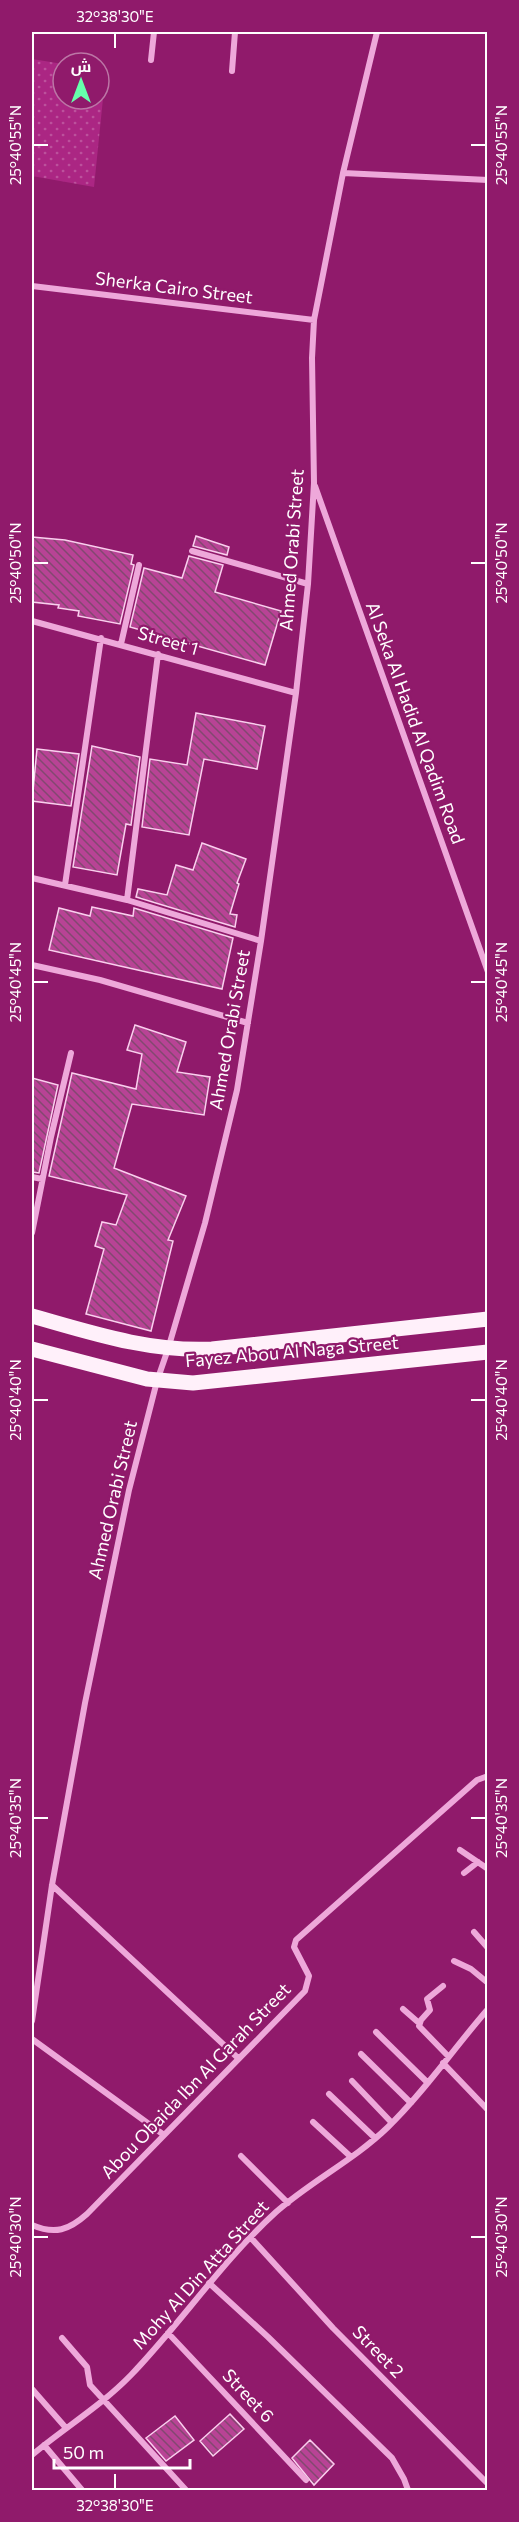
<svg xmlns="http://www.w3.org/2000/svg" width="519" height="2522" viewBox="0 0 519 2522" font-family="Commissioner,Cairo,sans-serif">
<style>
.grass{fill:url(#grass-dots)}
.building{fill:url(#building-back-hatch);stroke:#facfee;stroke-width:1.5}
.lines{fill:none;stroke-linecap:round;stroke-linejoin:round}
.minor{stroke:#eea8da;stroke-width:6}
.primary{stroke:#fff0fa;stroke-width:15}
.ticks{fill:none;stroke:#fff;stroke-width:2}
.labels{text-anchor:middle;stroke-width:4.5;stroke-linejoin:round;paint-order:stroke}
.street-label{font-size:18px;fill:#fff;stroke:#901a6b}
.neatline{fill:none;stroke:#fff;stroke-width:2}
.ticks-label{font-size:15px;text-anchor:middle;fill:#fff}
</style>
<defs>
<pattern id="grass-dots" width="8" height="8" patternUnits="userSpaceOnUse" patternTransform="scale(1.5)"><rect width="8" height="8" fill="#ab2683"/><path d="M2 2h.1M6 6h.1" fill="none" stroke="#bc519c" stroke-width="1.8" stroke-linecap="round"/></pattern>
<pattern id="building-back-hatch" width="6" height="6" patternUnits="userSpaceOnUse" patternTransform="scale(1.5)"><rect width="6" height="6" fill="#b84395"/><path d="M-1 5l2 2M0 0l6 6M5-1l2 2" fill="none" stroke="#824870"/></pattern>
</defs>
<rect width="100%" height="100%" fill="#901a6b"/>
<path class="grass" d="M32 59 63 64V99H99V68L106 69 94 187 32 176Z"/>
<path class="building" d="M196 536 229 547 227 555 193 546Z
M32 537 65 540 133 555 131 564 134 565 120 624 78 616 79 611 58 608 59 605 32 602Z
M189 556 223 565 215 592 281 611 265 665 130 627 144 568 182 578Z
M196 713 265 726 257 769 204 759 189 835 142 827 150 759 187 765Z
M92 746 140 757 131 825 126 824 117 875 73 867Z
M37 749 79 754 71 806 32 801Z
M202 843 246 859 237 883 239 884 230 914 237 915 235 927 136 897 138 889 167 895 176 865 193 870Z
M92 907 133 916 134 908 233 938 222 989 49 950 59 908 90 916Z
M135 1025 186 1042 177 1072 210 1077 204 1115 132 1104 114 1168 186 1196 168 1240 173 1241 151 1331 86 1314 104 1249 95 1246 102 1222 116 1225 127 1195 49 1176 72 1073 136 1089 142 1054 127 1050Z
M32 1078 58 1085 39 1173 32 1172Z
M230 2414 244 2429 213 2456 200 2441Z
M175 2416 194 2440 166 2461 146 2438Z
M310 2440 334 2464 314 2485 292 2458Z"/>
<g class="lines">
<path class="minor" d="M151 60 154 32
M232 71 235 32
M343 173 488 180
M32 286 314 320
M315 486 488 972
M192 551 308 584
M32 621 296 693
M121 644 139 565
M32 878 127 900 261 941
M65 885 101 638
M127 900 158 654
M32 965 100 980 248 1023
M32 1177 42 1179
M32 1233 51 1137 71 1053
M460 1850 488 1869
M464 1873 478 1862
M52 1885 238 2058
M474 1932 488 1948
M454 1961 471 1969 488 1983
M443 1986 427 1999 430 2010 421 2020 419 2026 448 2056
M403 2009 419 2023
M32 2021 52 1885 85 1703 129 1490 157 1381 168 1349 205 1223 237 1090 261 941 296 693 308 584 314 483 312 358 314 320 343 173 377 32
M376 2032 428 2083
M32 2039 164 2135
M361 2054 411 2103
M443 2063 488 2110
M352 2081 392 2123
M329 2094 375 2138
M313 2122 351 2157
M241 2156 288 2203
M32 2225C55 2235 69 2230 87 2214L305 1991 309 1976 294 1947 296 1940 477 1780 488 1776
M251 2238 333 2328 488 2484
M209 2283 268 2337 392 2458 404 2479 408 2490
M168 2333 306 2480
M62 2338 87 2367 90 2385 186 2490
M32 2389 66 2428
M44 2445 82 2490
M32 2455C64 2428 101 2406 131 2375 181 2323 222 2261 276 2212 311 2181 354 2160 388 2127 425 2091 454 2048 488 2009"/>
<path class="primary" d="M32 1316C92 1333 149 1352 212 1349L488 1319
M32 1349 147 1379 193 1383 488 1352"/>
</g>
<path class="ticks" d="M115 33V48M33 145H48M471 145H486M33 563H48M471 563H486M33 982H48M471 982H486M33 1400H48M471 1400H486M33 1818H48M471 1818H486M33 2237H48M471 2237H486M115 2474V2489"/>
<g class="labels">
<g class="street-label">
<text transform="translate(174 288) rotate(7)" y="6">Sherka Cairo Street</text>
<text transform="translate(292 550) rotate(-86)" y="6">Ahmed Orabi Street</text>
<text transform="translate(168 641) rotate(16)" y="6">Street 1</text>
<text transform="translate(415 723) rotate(70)" y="6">Al Seka Al Hadid Al Qadim Road</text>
<text transform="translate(230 1030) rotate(-80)" y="6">Ahmed Orabi Street</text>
<text transform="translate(292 1352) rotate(-5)" y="6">Fayez Abou Al Naga Street</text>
<text transform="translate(113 1500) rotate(-77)" y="6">Ahmed Orabi Street</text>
<text transform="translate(196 2081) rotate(-46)" y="6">Abou Obaida Ibn Al Garah Street</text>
<text transform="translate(201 2275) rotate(-48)" y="6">Mohy Al Din Atta Street</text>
<text transform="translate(378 2352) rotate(46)" y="6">Street 2</text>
<text transform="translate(248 2396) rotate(47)" y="6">Street 6</text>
</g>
</g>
<rect width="519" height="2522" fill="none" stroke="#901a6b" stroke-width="66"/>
<g transform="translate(81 81)"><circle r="28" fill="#901a6b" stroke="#bc76a6" stroke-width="1.5"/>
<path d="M0-4.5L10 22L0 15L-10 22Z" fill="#66ffac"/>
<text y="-9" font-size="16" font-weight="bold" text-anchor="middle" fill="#ffffff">ش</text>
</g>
<path d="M54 2459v9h136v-9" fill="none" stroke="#ffffff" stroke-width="3"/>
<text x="63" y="2459" font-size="18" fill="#ffffff" stroke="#901a6b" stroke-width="4.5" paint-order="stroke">50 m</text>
<rect x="33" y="33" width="453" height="2456" class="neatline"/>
<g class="ticks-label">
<text x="115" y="22">32°38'30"E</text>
<text transform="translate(16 145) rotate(-90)" y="5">25°40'55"N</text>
<text transform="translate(502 145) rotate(-90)" y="5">25°40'55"N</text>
<text transform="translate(16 563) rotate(-90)" y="5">25°40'50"N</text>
<text transform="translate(502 563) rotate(-90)" y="5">25°40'50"N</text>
<text transform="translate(16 982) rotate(-90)" y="5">25°40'45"N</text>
<text transform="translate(502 982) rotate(-90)" y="5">25°40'45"N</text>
<text transform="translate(16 1400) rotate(-90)" y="5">25°40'40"N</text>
<text transform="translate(502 1400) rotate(-90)" y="5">25°40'40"N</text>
<text transform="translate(16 1818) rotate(-90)" y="5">25°40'35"N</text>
<text transform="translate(502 1818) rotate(-90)" y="5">25°40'35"N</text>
<text transform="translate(16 2237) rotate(-90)" y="5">25°40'30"N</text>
<text transform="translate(502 2237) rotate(-90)" y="5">25°40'30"N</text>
<text x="115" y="2511">32°38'30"E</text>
</g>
</svg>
